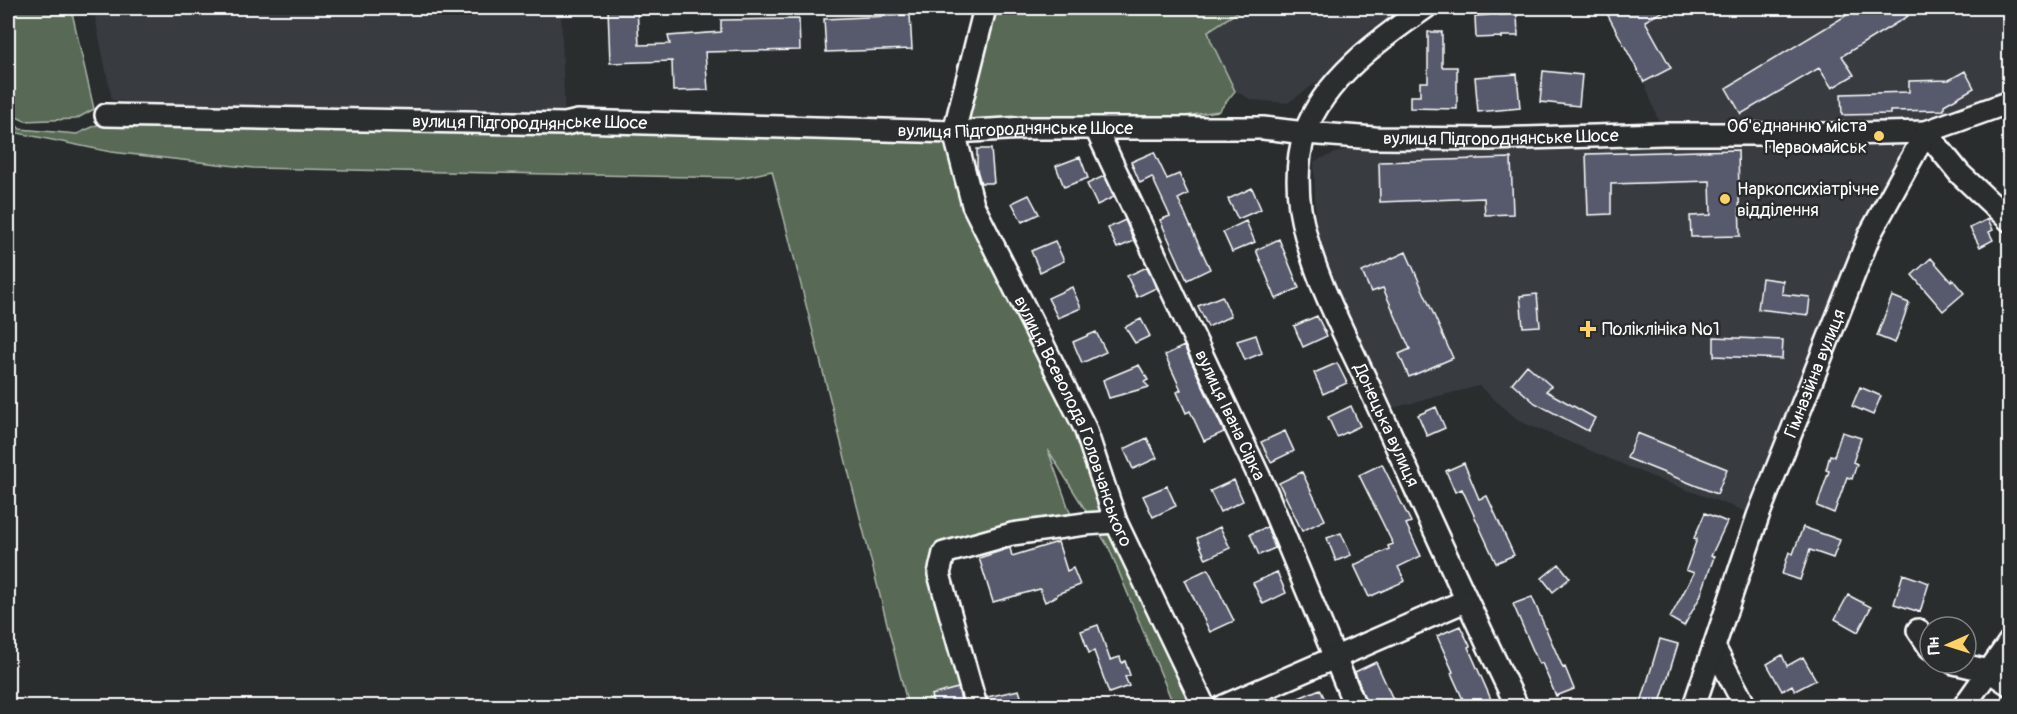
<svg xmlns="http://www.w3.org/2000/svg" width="2017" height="714" viewBox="0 0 2017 714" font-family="Pangolin,sans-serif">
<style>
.built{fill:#373a41}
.green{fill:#586b56;stroke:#acb5aa;stroke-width:1.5}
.building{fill:#565a6c;stroke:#fff;stroke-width:1.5}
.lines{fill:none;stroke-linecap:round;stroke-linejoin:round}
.minor-casing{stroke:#fff;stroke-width:26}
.minor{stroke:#2a2d2e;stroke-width:21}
.poi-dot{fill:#ffd166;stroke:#2a2d2e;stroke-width:2}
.labels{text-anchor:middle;stroke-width:5;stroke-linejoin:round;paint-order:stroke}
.street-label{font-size:18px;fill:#fff;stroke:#2a2d2e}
.poi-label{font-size:18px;fill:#fff;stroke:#2a2d2e;text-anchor:start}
</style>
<rect width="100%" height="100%" fill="#2a2d2e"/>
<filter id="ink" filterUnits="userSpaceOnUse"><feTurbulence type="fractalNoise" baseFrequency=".0167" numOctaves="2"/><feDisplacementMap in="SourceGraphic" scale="12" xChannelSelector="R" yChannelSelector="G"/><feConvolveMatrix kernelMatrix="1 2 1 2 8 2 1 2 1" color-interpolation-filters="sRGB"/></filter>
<g filter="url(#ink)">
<path class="built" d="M93 8H561L565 124 340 121 112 100Z
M1244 8H1405L1372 29 1322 79 1288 103 1252 100 1235 91 1211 41 1208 31Z
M1604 8H2009V102L1926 132 1758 516 1660 480 1519 421 1479 386 1380 411 1317 271 1314 161 1375 138 1663 133 1644 82Z"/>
<path class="green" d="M8 8H71L94 109 76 119 25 121 8 113Z
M985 8H1244L1208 31 1211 41 1235 91 1219 111 1096 129 954 132 973 205 1204 706H1174L1109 548 1048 450 1072 518 944 553 976 706H908L772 171 739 178 253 168 111 152 8 131V117L20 129 77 134 108 120 953 132Z"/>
<path class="building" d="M608 8H637L639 45 670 44 668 36 721 32V20L799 19 800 50 705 52 708 90 673 91 672 61 610 63Z
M1483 8H1498L1499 15 1517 14 1518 36H1502V39L1501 37 1476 38 1475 16 1488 15Z
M1604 8H1669L1645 21 1671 68 1644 82Z
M1843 8H1903L1908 16 1842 56 1854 75 1832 88 1819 68 1741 114 1726 88 1847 15Z
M910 15 912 49 826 52 824 19Z
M1428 32H1442V67H1457V109L1410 108V96H1420V82H1428Z
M1543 71 1582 75 1579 106 1540 102Z
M1965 71 1974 88 1944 105V110L1890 111V114L1842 115 1841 94 1909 92V81L1949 80Z
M1517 74 1520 108 1478 112 1475 77Z
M977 149H991L994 183H981L977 170Z
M1738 150 1740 236 1691 237 1690 216 1711 215 1710 181 1611 184V214L1588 215 1586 154Z
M1154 152 1167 179 1179 174 1188 194 1178 199 1210 269 1187 280 1160 220 1170 216 1152 177 1140 183 1131 162Z
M1080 157 1088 178 1064 187 1056 166Z
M1511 158 1513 214 1485 215 1484 198 1380 202 1379 162Z
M1104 176 1114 197 1097 205 1087 184Z
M1252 188 1261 209 1238 219 1228 199Z
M1029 195 1039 214 1022 222 1012 203Z
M1988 219 1993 230 1989 232 1993 240 1980 247 1970 228Z
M1125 220 1134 241 1117 248 1108 228Z
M1246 221 1255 242 1232 252 1223 232Z
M1279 239 1299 288 1276 299 1256 250Z
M1055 241 1064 261 1040 272 1031 251Z
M1406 252 1453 358 1409 377 1399 354 1410 349 1383 288 1371 292 1362 272Z
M1931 258 1951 281 1952 279 1964 293 1943 311 1912 275Z
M1147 267 1156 288 1137 297 1127 276Z
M1762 278 1783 281 1782 294 1810 297 1808 315 1758 309Z
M1072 287 1081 308 1058 318 1048 298Z
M1537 294 1540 326 1523 327 1520 296Z
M1222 296 1231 316 1208 327 1198 306Z
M1892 296 1909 303 1895 343 1877 336Z
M1317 316 1327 336 1303 347 1294 326Z
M1141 319 1150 336 1135 343 1125 327Z
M1096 332 1106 352 1082 363 1073 342Z
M1256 335 1262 353 1245 360 1237 341Z
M1714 337 1783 340 1782 359 1714 356Z
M1184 346 1224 432 1204 441 1190 411 1186 413 1177 392 1181 390 1165 355Z
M1337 363 1347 383 1323 394 1314 373Z
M1139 365 1148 380 1144 382 1149 387 1109 398 1103 380Z
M1527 365 1551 386 1546 391 1595 418 1588 431 1535 403 1512 383Z
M1860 387 1881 396 1873 415 1852 406Z
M1351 406 1360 426 1337 437 1328 417Z
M1436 407 1445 428 1427 436 1418 415Z
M1285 431 1294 451 1271 462 1261 442Z
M1842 432 1861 438 1853 462 1857 464 1852 479 1847 477 1834 513 1817 506 1829 471 1826 470 1830 455 1834 456Z
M1637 433 1727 469 1717 494 1627 458Z
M1147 438 1157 458 1133 469 1124 449Z
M1464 463 1479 499 1487 496 1514 555 1496 563 1462 489 1455 492 1446 471Z
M1382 464 1411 522 1406 524 1421 556 1398 567 1405 581 1369 597 1354 565 1389 549 1388 546 1393 544 1359 475Z
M1302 472 1325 520 1302 531 1279 483Z
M1234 480 1243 501 1220 512 1210 491Z
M1167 486 1176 506 1153 517 1143 496Z
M1705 513 1727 522 1711 556 1714 557 1700 597 1684 626 1670 618 1694 573 1686 570 1697 539 1694 538Z
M1220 527 1230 548 1206 559 1197 538Z
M1267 527 1275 548 1259 555 1250 534Z
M1803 527 1840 540 1833 558 1810 550 1800 580 1782 574 1789 552 1793 554Z
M1341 533 1351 555 1336 561 1327 538Z
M1058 542 1067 571 1073 568 1080 585 1057 594V596L1045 602 1040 589 993 602 979 558 1010 548 1012 556Z
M1559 564 1570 578 1553 592 1542 578Z
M1208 569 1234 621 1210 632 1185 580Z
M1277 572 1286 593 1263 604 1253 583Z
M1903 574 1929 583 1920 612 1894 604Z
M1848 595 1871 607 1858 632 1835 619Z
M1532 597 1563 668 1565 667 1574 689 1556 696 1542 663 1539 664 1513 604Z
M1098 625 1110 660 1120 657 1122 663 1125 661 1130 675 1125 677 1129 686 1109 693 1094 651 1089 653 1081 631Z
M1460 626 1470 646 1468 647 1494 706H1466L1451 673 1453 672 1437 636Z
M1660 639 1678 644 1659 706H1640Z
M1782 655 1787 666 1803 657 1816 680 1795 691 1792 685 1782 691 1767 664Z
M1376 662 1396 706 1367 705 1355 672Z
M958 688 962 704 955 706H934L931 695Z
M1320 689 1328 706H1280Z
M1019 690 1024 706H988L987 697Z"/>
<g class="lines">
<defs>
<g id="minor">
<path id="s1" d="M985 8 954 132 973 205 1085 428 1116 522 1204 706"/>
<path id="s2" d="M1425 8C1381 38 1323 80 1305 133 1297 157 1297 185 1300 209 1311 276 1349 341 1376 402 1423 504 1468 606 1517 706"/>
<path id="s3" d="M106 115 565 124 578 121 954 132 1026 128H1263L1305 133 1375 138 1490 139 1663 134H1844L1926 132 1960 174 2010 221"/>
<path id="s4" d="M1096 129 1265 489 1355 706"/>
<path d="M1918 630 1930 648"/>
<path d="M1714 647 1745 706"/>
<path d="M1954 663 1989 671 2010 685"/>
<path d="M976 706 939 574 944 553 1012 534 1085 524 1116 522"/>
<path d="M1224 706 1465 601"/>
<path id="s5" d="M1694 706 1758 516 1870 234 1926 132 2010 102"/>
<path d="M1964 706 2010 641"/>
</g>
</defs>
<use href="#minor" class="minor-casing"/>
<use href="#minor" class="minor"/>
</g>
</g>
<g class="poi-dot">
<circle cx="1879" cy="136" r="6"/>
<circle cx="1725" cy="199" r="6"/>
<path d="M1585 320h6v6h6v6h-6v6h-6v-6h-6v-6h6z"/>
</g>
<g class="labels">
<g class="street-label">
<text dy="6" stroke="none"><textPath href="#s3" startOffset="424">вулиця Підгороднянське Шосе</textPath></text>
<text dy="6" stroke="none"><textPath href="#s3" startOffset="910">вулиця Підгороднянське Шосе</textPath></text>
<text dy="6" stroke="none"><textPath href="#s3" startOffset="1396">вулиця Підгороднянське Шосе</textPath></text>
<text dy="6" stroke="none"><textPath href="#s5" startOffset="354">Гімназійна вулиця</textPath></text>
<text dy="6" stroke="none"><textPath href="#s4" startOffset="316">вулиця Івана Сірка</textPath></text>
<text dy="6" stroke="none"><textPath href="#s1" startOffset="442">вулиця Всеволода Головчанського</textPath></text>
<text dy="6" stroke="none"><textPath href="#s2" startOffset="486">Донецька вулиця</textPath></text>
</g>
<g class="poi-label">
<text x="1867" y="132" text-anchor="end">Об'єднанню міста<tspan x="1867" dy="21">Первомайськ</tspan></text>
<text x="1737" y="195">Наркопсихіатрічне<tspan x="1737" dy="21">відділення</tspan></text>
<text x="1602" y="335">Поліклініка №1</text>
</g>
</g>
<rect width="2017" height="714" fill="none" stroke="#2a2d2e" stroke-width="30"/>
<rect x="15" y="15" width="1987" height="684" fill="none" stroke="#fff" stroke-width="2" filter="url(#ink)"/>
<g transform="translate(1948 645) rotate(267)"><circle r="28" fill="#2a2d2e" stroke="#7f8182" stroke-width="1.5"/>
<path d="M0-4.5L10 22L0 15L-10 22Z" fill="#ffd166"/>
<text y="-9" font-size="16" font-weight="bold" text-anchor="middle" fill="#ffffff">Пн</text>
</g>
</svg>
